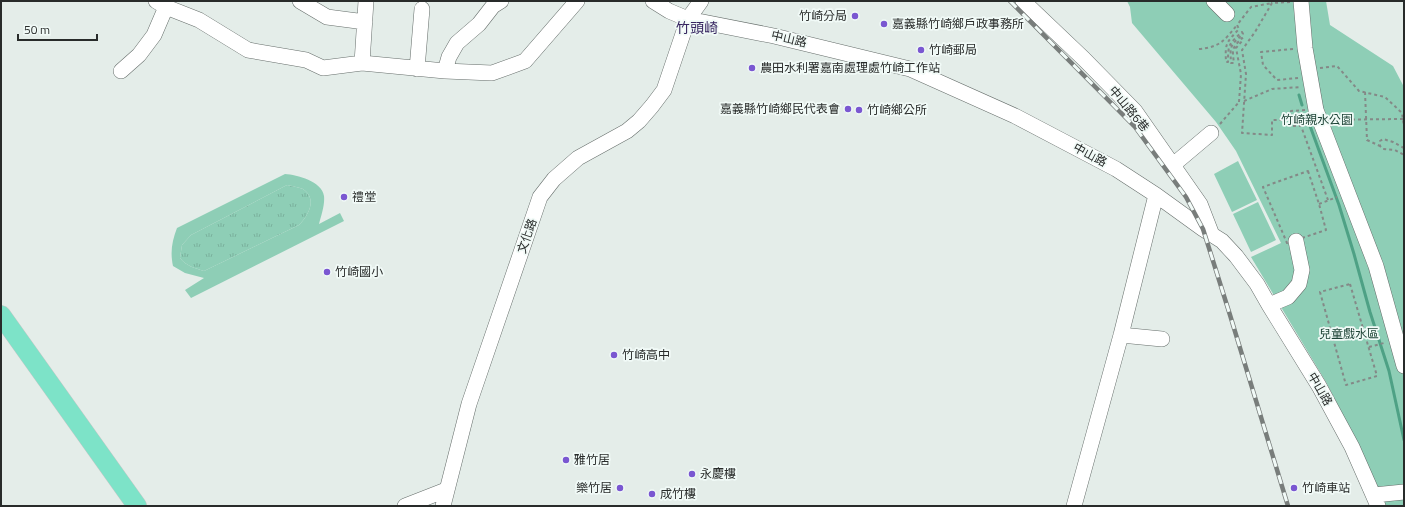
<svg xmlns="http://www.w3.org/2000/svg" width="1405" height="507" viewBox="0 0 1405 507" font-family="'Titillium Web','Noto Sans TC',sans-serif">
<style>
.grass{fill:url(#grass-tufts)}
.green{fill:#8eceb6;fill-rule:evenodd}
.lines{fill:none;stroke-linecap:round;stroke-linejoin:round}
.stream{stroke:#4ea185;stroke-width:3}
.minor-casing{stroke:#666e6b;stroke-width:16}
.major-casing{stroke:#c7c8c8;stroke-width:20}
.path{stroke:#848987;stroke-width:2;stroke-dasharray:3 3;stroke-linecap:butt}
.minor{stroke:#fff;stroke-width:15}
.major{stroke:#7de3c8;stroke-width:19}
.rail-casing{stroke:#787d7b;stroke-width:4.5}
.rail{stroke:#f1faf7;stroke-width:3;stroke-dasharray:9;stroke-linecap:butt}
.path-bridge{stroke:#848987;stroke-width:2;stroke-dasharray:3 3;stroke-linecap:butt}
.poi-dot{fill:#7a57d1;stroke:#f1faf7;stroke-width:1.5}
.labels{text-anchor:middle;stroke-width:3.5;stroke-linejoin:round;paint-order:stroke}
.poi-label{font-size:12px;fill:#282b2a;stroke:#f1faf7;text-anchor:start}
.street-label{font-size:12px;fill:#282b2a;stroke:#f1faf7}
.park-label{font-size:12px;fill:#1e4437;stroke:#f1faf7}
.quarter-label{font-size:14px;fill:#362560;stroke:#f1faf7}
</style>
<defs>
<pattern id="grass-tufts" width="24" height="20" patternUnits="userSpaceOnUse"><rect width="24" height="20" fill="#8eceb6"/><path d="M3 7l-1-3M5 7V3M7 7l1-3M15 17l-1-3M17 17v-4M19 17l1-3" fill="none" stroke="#7ab19d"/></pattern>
</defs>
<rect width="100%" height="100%" fill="#e4ede9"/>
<path class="grass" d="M287 185C292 186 298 187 303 189 318 199 308 216 299 225L204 271C195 268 186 266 180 258L182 245 191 235Z"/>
<path class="green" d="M1127 1H1326L1330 25 1393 66 1404 87V506H1384L1359 446 1326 382 1251 257 1281 243 1236 151 1216 122 1132 23 1130 7Z
M1238 161 1257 200 1232 212 1214 174Z
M285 174C297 175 322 181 324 196 325 205 321 216 319 224L340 213 344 221 191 298 185 290 204 278 185 273 173 266C170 252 172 241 177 228ZM287 185C292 186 298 187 303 189 318 199 308 216 299 225L204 271C195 268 186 266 180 258L182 245 191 235Z
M1258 202 1276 240 1251 252 1233 214Z"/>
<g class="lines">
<path class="stream" d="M1299 95 1302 105
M1306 115 1339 205 1354 254 1370 312 1389 371 1404 440"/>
<defs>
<path id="minor" d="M156 1 166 7 199 20 248 50 306 60 323 68 362 63 445 71 449 57 457 43 479 24 493 6 501 1
M300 1 327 17 365 22
M653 1 669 11 688 19 774 36 910 69 1015 116 1116 169 1156 195 1203 229 1222 241 1236 256 1257 284 1269 305 1319 386 1352 447 1378 506
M1023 1 1084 59 1135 111 1200 204 1212 235
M1214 1 1227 14
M1301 1 1305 48 1316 110 1376 266 1404 366
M362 63 366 1
M417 69 422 9
M121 71 139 55 154 35 166 7
M445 71 492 73 525 61 577 1
M1173 165 1211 133
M1269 305 1288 297 1299 284 1302 270 1296 241
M1121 335 1162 339
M1374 495 1404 492
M405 506 446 490
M443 506 469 404 540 197 554 179 578 158 627 131 639 121 652 106 664 90 688 19 701 1
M1074 506 1121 335 1156 195"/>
<path id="major" d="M1 315 137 506"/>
</defs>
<use href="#minor" class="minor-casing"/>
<use href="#major" class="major-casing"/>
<path class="path" d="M1290 2 1272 3 1255 32 1242 50 1246 74 1242 133 1272 135V120H1298
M1199 49C1220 47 1224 41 1237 25
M1293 49 1261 52 1263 65 1277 80 1298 78
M1320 68 1337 66 1359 91 1385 97 1402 113 1404 127
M1365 92 1367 140 1380 146
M1244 101 1272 89 1301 87
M1239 102 1241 74 1236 48 1243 40 1242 38C1232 48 1232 49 1234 63H1231C1230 45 1230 46 1243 34L1242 32C1229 44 1228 44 1228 62H1226C1225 43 1226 43 1239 29L1237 25 1251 7 1272 3V1
M1305 110 1291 111 1292 126H1301L1328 200
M1220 124 1239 102
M1404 148 1393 142 1383 139 1380 141V146L1383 149 1395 150 1404 155
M1308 171 1319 204 1326 230 1287 243 1263 187Z
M1319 204 1337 197
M1350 284 1377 376 1346 385 1320 292Z
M1369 347 1384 343"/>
<use href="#minor" class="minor"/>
<use href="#major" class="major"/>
<defs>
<path id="rail" d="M1010 1 1135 127 1186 197 1203 229 1230 315 1288 506"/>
</defs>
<use href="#rail" class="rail-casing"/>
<use href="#rail" class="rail"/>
<path class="path-bridge" d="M1298 120 1404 119"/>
</g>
<g class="poi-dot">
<circle cx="855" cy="16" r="4"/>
<circle cx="884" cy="24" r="4"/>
<circle cx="921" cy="50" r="4"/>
<circle cx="752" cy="68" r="4"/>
<circle cx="848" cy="109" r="4"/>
<circle cx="859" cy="110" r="4"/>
<circle cx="344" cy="197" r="4"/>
<circle cx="327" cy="272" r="4"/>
<circle cx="614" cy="355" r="4"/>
<circle cx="566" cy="460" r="4"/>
<circle cx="692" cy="474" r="4"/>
<circle cx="620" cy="488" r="4"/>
<circle cx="1294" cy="488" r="4"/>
<circle cx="652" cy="494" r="4"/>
</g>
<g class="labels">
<g class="poi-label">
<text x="847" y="20" text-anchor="end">竹崎分局</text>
<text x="892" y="28">嘉義縣竹崎鄉戶政事務所</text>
<text x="929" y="54">竹崎郵局</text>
<text x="760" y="72">農田水利署嘉南處理處竹崎工作站</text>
<text x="840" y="113" text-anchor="end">嘉義縣竹崎鄉民代表會</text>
<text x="867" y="114">竹崎鄉公所</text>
<text x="352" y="201">禮堂</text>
<text x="335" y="276">竹崎國小</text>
<text x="622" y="359">竹崎高中</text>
<text x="574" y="464">雅竹居</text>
<text x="700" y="478">永慶樓</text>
<text x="612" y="492" text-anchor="end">樂竹居</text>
<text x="1302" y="492">竹崎車站</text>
<text x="660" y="498">成竹樓</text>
</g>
<g class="street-label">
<text transform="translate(789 39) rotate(13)" y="4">中山路</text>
<text transform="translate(1129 109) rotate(50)" y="4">中山路6巷</text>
<text transform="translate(1090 155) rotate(28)" y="4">中山路</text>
<text transform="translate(527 236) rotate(-71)" y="4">文化路</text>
<text transform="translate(1320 389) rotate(60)" y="4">中山路</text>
</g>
<g class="park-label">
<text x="1317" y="124">竹崎親水公園</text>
<text x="1349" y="338">兒童戲水區</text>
</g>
<g class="quarter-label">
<text x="697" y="33">竹頭崎</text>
</g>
</g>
<rect width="1405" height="507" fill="none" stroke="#282b2a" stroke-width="4"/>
<path d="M18 34v6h79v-6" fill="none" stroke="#282b2a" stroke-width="2"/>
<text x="24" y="34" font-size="12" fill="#282b2a" stroke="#f1faf7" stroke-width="3" paint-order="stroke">50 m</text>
</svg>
